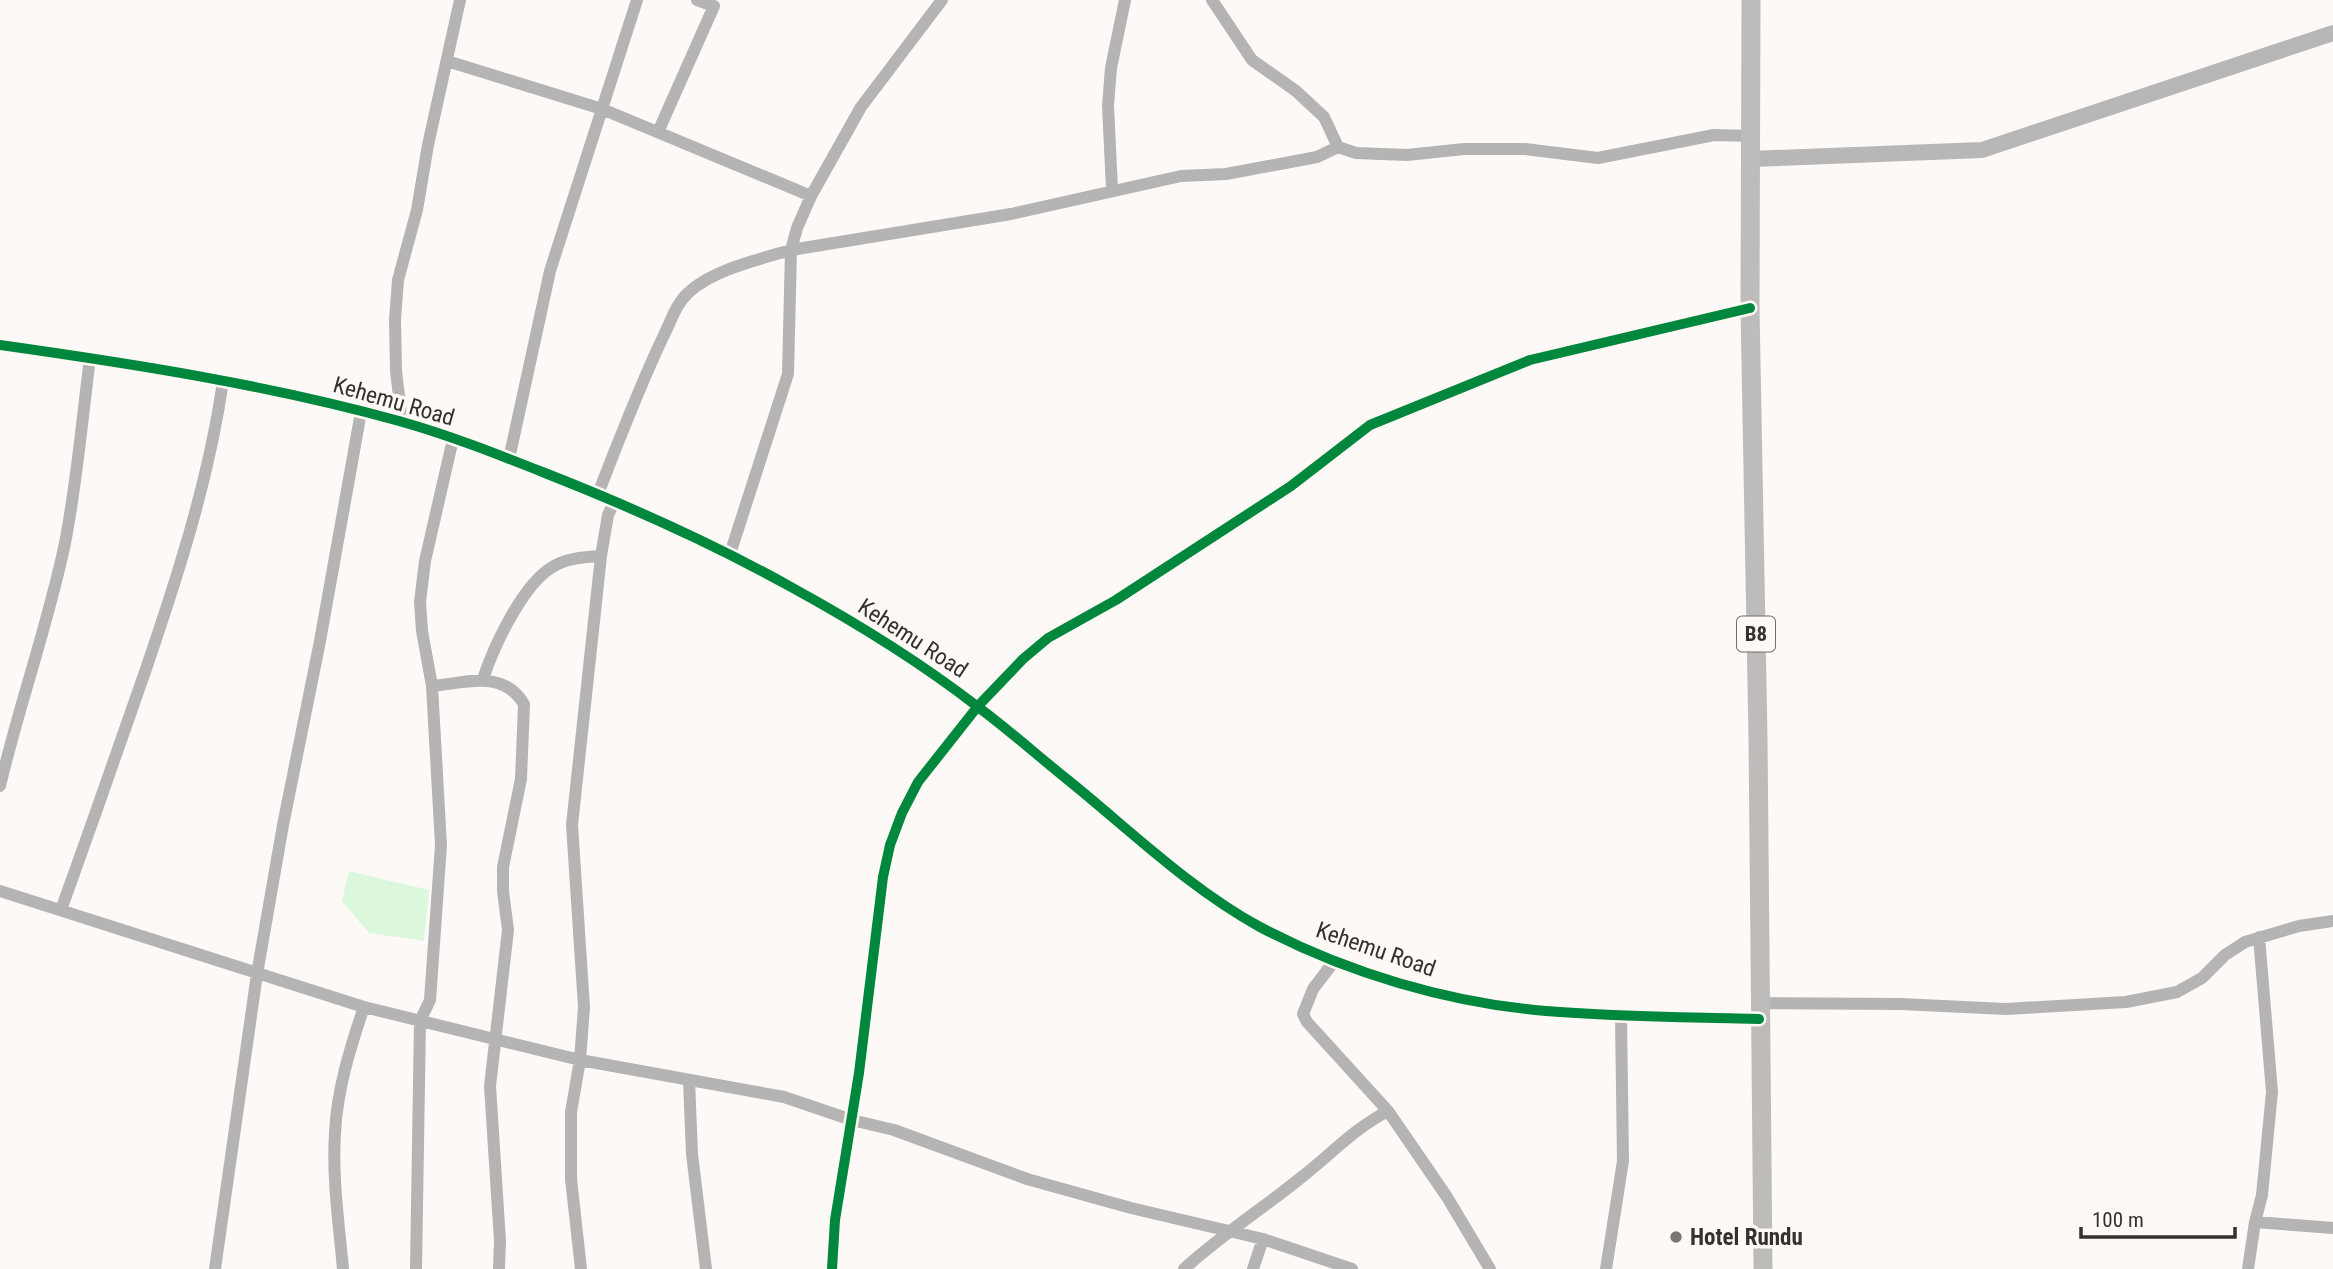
<svg xmlns="http://www.w3.org/2000/svg" width="2333" height="1269" viewBox="0 0 2333 1269" font-family="'Roboto Condensed',sans-serif">
<style>
.grass{fill:#dcf8dc}
.lines{fill:none;stroke-linecap:round;stroke-linejoin:round}
.minor{stroke:#b5b3b3;stroke-width:12}
.major{stroke:#b8b6b6;stroke-width:16}
.highway{stroke:#bebcbb;stroke-width:19}
.cycleway-casing{stroke:#fef9f5;stroke-width:15}
.cycleway{stroke:#00873e;stroke-width:10}
.poi-dot{fill:#7a7774;stroke:#fef9f5;stroke-width:2.5}
.labels{text-anchor:middle;stroke-width:7;stroke-linejoin:round;paint-order:stroke}
.shield{fill:#fef9f5;stroke:#716d6a;stroke-width:2}
.shield-label{font-size:21px;font-weight:bold;fill:#34312e}
.street-label{font-size:23px;fill:#34312e;stroke:#fef9f5}
.poi-label{font-size:23px;font-weight:bold;fill:#34312e;stroke:#fef9f5;text-anchor:start}
</style>
<rect width="100%" height="100%" fill="#fcf9f7"/>
<path class="grass" d="M349 871 429 890 424 941 369 933 342 901Z"/>
<g class="lines">
<path class="minor" d="M1212 0 1252 60 1296 91 1324 117 1338 147 1356 153 1407 155 1464 149H1525L1598 158 1714 135 1752 136
M447 61 602 109 811 196
M658 132 714 6 697 0
M1112 190 1108 105 1111 68 1125 0
M0 345C134 364 269 385 399 421 449 435 497 454 545 473 629 506 712 543 791 587 855 622 920 662 978 707 1009 730 1038 756 1068 780 1131 831 1189 888 1260 927 1347 973 1449 1003 1546 1011 1617 1017 1688 1017 1759 1019
M402 422 396 371 395 319 398 280 417 210 428 145 460 0
M509 459 550 271 637 0
M598 494C619 440 639 387 664 335 671 321 676 304 688 293 712 270 760 259 791 250L1011 214 1181 176 1226 174 1317 157 1338 147
M730 554 788 374 791 250 797 228 811 196 861 107 942 0
M483 679C494 646 523 583 554 566 568 558 585 557 601 556
M432 686C466 683 503 669 524 704L521 779 503 867V891L508 930 490 1086 500 1241 499 1269
M0 786C19 705 48 625 65 543 77 482 82 420 90 358
M0 891 364 1007 580 1060 784 1097 852 1120 894 1130 1027 1179 1131 1208 1263 1239 1352 1269
M61 910C90 830 118 749 146 669 178 575 209 479 223 381
M1335 960 1313 989 1303 1014 1307 1022 1388 1111 1447 1197 1490 1269
M1759 1003 1901 1004 2006 1009 2126 1002 2177 992 2202 978 2225 955 2245 942 2299 926 2333 921
M689 1080 692 1154 706 1269
M2255 1222 2333 1228
M215 1269 257 974 283 825 320 641 361 412
M343 1269C339 1224 332 1178 335 1133 337 1090 350 1048 364 1007
M416 1269 420 1021 430 1000 441 845 432 686 422 631 420 602 425 561 453 439
M581 1269 571 1179V1112L580 1060 584 1007 572 825 601 556 608 515 615 500
M832 1269 835 1220 859 1073 883 877 890 845 902 813 918 782 978 706 1023 659 1048 638 1116 600 1291 486 1370 425 1530 360 1750 308
M1184 1269C1221 1235 1264 1208 1303 1176 1331 1154 1355 1128 1388 1111
M1253 1269 1263 1239
M1606 1269 1623 1161 1621 1016
M2248 1269 2255 1222 2262 1195 2272 1092 2259 937"/>
<path class="major" d="M1751 159 1982 150 2333 33"/>
<path class="highway" d="M1751 0 1750 308 1758 738 1763 1269"/>
<defs>
<path id="cycleway" d="M0 345C134 364 269 385 399 421 449 435 497 454 545 473 629 506 712 543 791 587 855 622 920 662 978 707 1009 730 1038 756 1068 780 1131 831 1189 888 1260 927 1347 973 1449 1003 1546 1011 1617 1017 1688 1017 1759 1019
M832 1269 835 1220 859 1073 883 877 890 845 902 813 918 782 978 706 1023 659 1048 638 1116 600 1291 486 1370 425 1530 360 1750 308"/>
</defs>
<use href="#cycleway" class="cycleway-casing"/>
<use href="#cycleway" class="cycleway"/>
</g>
<circle class="poi-dot" cx="1676" cy="1237" r="7"/>
<g class="labels">
<rect class="shield" x="1737" y="616.5" width="38" height="35" rx="5"/>
<g class="shield-label">
<text x="1756" y="641">B8</text>
</g>
<g class="street-label">
<text transform="translate(394 401) rotate(16)" y="8">Kehemu Road</text>
<text transform="translate(913 638) rotate(33)" y="8">Kehemu Road</text>
<text transform="translate(1376 949) rotate(19)" y="8">Kehemu Road</text>
</g>
<g class="poi-label">
<text x="1690" y="1245">Hotel Rundu</text>
</g>
</g>
<path d="M2081 1227v10h154v-10" fill="none" stroke="#34312e" stroke-width="3.5"/>
<text x="2092" y="1227" font-size="21" fill="#34312e" stroke="#fef9f5" stroke-width="5" paint-order="stroke">100 m</text>
</svg>
